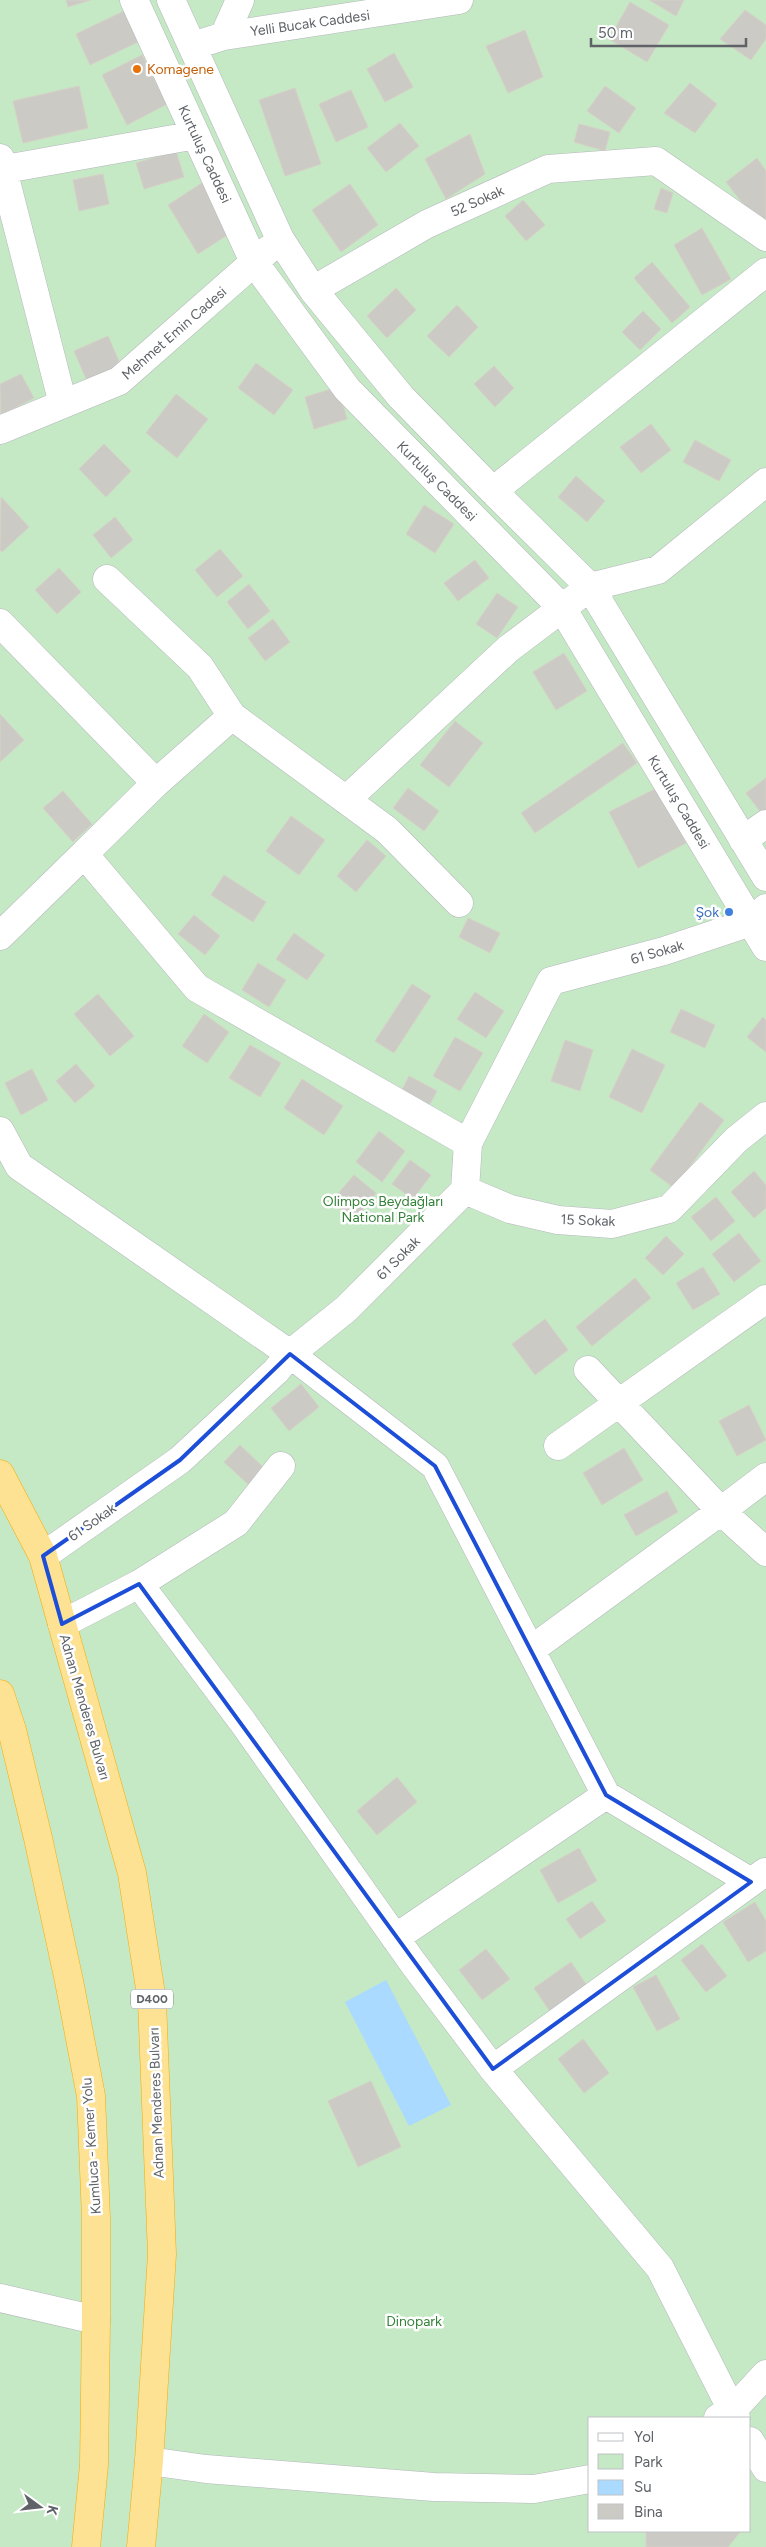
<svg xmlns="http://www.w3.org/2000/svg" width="766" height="2547" viewBox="0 0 766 2547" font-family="Figtree,sans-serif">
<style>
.green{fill:#c5e8c5;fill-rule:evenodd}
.water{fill:#aadaff}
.building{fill:#cccac5;stroke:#d6d1c6}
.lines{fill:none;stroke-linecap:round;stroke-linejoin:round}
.minor-casing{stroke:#b5b8bc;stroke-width:29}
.highway-casing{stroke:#f9ab00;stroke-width:29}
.minor{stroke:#fff;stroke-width:28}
.highway{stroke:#fde293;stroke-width:28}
.marked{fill:none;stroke:#1d4ed8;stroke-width:4;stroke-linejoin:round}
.food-dot{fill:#e8710a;stroke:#fff;stroke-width:2}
.shop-dot{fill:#3f7fe0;stroke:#fff;stroke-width:2}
.labels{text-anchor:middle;stroke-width:5;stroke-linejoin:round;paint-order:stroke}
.shield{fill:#fff;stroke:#8f9295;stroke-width:1}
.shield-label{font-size:12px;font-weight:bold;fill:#5f6368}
.street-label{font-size:14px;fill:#5f6368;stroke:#fff}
.food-label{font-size:14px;fill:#c56008;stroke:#fff;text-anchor:start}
.shop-label{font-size:14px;fill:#366cbe;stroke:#fff;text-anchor:end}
.park-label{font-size:14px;fill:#348238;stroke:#fff}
</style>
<rect width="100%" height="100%" fill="#f1efe8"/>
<path class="green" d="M0 0H766V2547H0ZM590 2418H750V2531H590Z"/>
<path class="water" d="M386 1980 451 2105 409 2126 345 2002Z"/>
<path class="building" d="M66 0H91L68 7Z
M649 0H684L676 16Z
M630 2 669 25 647 62 609 39Z
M126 10 140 41 90 65 76 34Z
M745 10 766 25V39L751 60 720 39Z
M525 30 543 77 508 93 486 46Z
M394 53 413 87 385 102 367 69Z
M142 55 167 104 127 125 102 75Z
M690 83 717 104 695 133 664 113Z
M79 86 88 128 23 143 13 101Z
M605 86 636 108 619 133 587 111Z
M295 88 321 164 285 176 259 100Z
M351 90 368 127 336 142 319 104Z
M400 123 419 146 386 172 367 148Z
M579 124 610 132 605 151 574 142Z
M470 134 485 174 446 199 425 159Z
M176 151 184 177 144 189 136 163Z
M757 158 766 171V223L761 227 726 182Z
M103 174 109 204 79 211 73 180Z
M205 181 235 230 198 254 168 205Z
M350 184 378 225 341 252 312 210Z
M661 188 673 193 667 213 654 209Z
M523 200 545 225 526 241 505 216Z
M702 228 731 279 702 295 674 245Z
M652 262 690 307 672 323 634 278Z
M396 288 416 310 387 338 367 316Z
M457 305 478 327 449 357 427 336Z
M643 311 661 329 640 350 622 332Z
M108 336 121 366 87 381 74 351Z
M256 363 293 390 274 415 238 388Z
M494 366 514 388 495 407 474 384Z
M21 374 34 398 1 415 0 384Z
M338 387 347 419 314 429 305 397Z
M176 394 208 419 177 458 146 433Z
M651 424 671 450 641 473 620 447Z
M695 440 731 460 719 481 683 462Z
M104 444 131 471 106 497 79 469Z
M576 476 605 501 587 522 558 497Z
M1 497 29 527 2 552 0 550Z
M424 505 454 524 435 553 406 534Z
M115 517 133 540 111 558 93 535Z
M220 549 243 576 217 597 195 570Z
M475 560 489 578 458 601 444 583Z
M59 568 81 592 57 614 35 590Z
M249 584 270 611 248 629 227 602Z
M497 593 518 607 497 638 476 624Z
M273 619 290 642 265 661 248 638Z
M564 653 587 691 556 710 533 672Z
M0 714 24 740 0 762Z
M455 721 483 743 449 787 420 765Z
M623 743 637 763 535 833 521 813Z
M766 778V817L765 818 746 793Z
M408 788 439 811 424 831 393 808Z
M657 788 686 843 638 868 609 812Z
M63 791 92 824 73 842 43 808Z
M291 816 325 840 299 875 266 851Z
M367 840 386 856 356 892 337 876Z
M224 875 266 902 253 922 211 895Z
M194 915 220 936 205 955 178 934Z
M468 918 500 933 490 953 459 937Z
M294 933 325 955 307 980 276 959Z
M258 963 286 980 269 1007 242 990Z
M412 984 431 996 394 1053 375 1041Z
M475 992 504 1011 486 1038 457 1019Z
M98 994 134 1036 110 1056 74 1014Z
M681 1009 715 1025 705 1048 670 1032Z
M204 1014 229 1032 207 1063 182 1046Z
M763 1017 766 1020V1052L747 1037Z
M455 1037 483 1053 460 1091 433 1076Z
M565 1040 593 1050 580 1091 551 1081Z
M250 1045 281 1063 260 1097 229 1078Z
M632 1049 665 1065 642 1113 609 1097Z
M76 1064 95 1086 75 1103 56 1081Z
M32 1069 48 1100 21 1115 5 1083Z
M409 1076 437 1091 427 1109 400 1094Z
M302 1079 343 1106 324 1135 284 1108Z
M700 1102 724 1120 674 1188 650 1170Z
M379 1131 405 1151 382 1182 356 1162Z
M410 1160 431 1175 413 1199 392 1184Z
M754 1171 766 1185V1208L754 1218 731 1192Z
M354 1175 376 1193 354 1220 331 1202Z
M716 1197 735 1221 711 1241 691 1217Z
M739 1233 761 1261 734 1282 712 1254Z
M666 1236 684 1254 663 1275 645 1258Z
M703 1267 720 1294 693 1310 676 1283Z
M635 1278 651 1298 592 1346 576 1327Z
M545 1319 568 1350 535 1375 512 1344Z
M301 1384 319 1407 289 1431 271 1408Z
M749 1405 766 1440 737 1456 719 1421Z
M240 1445 265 1469 249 1485 224 1462Z
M624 1448 643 1480 602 1505 583 1473Z
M667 1491 678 1512 636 1536 624 1515Z
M397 1777 417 1802 377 1835 357 1811Z
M579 1848 597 1881 558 1903 540 1870Z
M592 1901 606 1921 580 1939 566 1919Z
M755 1902 766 1921V1951L748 1962 723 1922Z
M702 1944 727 1976 706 1992 681 1960Z
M486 1949 510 1979 482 2000 459 1970Z
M571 1962 588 1987 551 2013 534 1988Z
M656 1975 680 2019 657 2031 633 1987Z
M583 2039 609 2073 584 2093 558 2059Z
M371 2081 401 2147 358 2167 328 2101Z
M646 2531H741L728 2547H646Z"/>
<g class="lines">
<defs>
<path id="minor" d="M134 0 254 262 347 389 562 608 766 947
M171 0 280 239 313 290 401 397 493 491 590 587 766 877
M224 36 240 0
M192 46 224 36 459 0
M0 158 63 404
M0 170 196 135
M313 290 427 224 548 169 656 161 766 237
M0 430 119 381 268 250
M493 491 766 272
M107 579 200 667 232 716
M0 623 156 783
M346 800 508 649 590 587 658 570 766 482
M743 840 766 824
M84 854 156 783 232 716 387 830 459 903
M0 936 84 854 197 988 468 1143
M0 1131 19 1166 290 1354 435 1466 606 1795
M465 1190 510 1209 558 1220 612 1224 669 1209 736 1140 766 1116
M558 1446 766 1299
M766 1477 721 1511 766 1552
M43 1556 180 1460 276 1371 290 1354 346 1309 465 1190 468 1143 551 981 664 951 751 922 766 908
M139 1584 242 1721 413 1963 493 2069 660 2268 736 2418
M62 1624 139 1584 236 1523 281 1466
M532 1649 721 1511 588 1370
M395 1938 606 1795 751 1882
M493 2069 765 1872
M0 2298 96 2320
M718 2418 732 2411 766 2374
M750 2441 766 2468
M149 2461 206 2469 434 2487 534 2489 590 2479"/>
<path id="highway" d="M0 1474 43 1556 132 1873 152 2001 162 2254 149 2461 141 2547
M0 1694 12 1730 38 1838 69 1981 91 2096 96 2218V2320L94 2465 86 2547"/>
</defs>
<use href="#minor" class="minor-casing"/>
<use href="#highway" class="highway-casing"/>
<use href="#minor" class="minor"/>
<use href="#highway" class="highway"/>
</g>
<path class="marked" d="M290 1354 435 1466 606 1795 751 1882 493 2069 139 1584 62 1624 43 1556 180 1460Z"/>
<circle class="food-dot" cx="137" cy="69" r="5"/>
<circle class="shop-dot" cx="729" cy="912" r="5"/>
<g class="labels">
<rect class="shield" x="131" y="1989.5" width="42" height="19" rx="4"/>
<g class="shield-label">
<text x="152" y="2003">D400</text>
</g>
<g class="street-label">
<text transform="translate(310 23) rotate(-8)" y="5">Yelli Bucak Caddesi</text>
<text transform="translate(205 154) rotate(65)" y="5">Kurtuluş Caddesi</text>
<text transform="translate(477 201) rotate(-24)" y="5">52 Sokak</text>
<text transform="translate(174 333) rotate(-41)" y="5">Mehmet Emin Cadesi</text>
<text transform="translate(437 481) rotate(45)" y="5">Kurtuluş Caddesi</text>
<text transform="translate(679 802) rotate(59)" y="5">Kurtuluş Caddesi</text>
<text transform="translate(657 952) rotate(-16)" y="5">61 Sokak</text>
<text transform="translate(588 1220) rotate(2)" y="5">15 Sokak</text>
<text transform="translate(398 1258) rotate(-45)" y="5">61 Sokak</text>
<text transform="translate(92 1522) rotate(-35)" y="5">61 Sokak</text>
<text transform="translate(85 1707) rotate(74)" y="5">Adnan Menderes Bulvarı</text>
<text transform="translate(156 2103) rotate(-92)" y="5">Adnan Menderes Bulvarı</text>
<text transform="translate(91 2146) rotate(-94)" y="5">Kumluca - Kemer Yolu</text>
</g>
<g class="food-label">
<text x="147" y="74">Komagene</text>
</g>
<g class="shop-label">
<text x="719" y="917">Şok</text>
</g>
<g class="park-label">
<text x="383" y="1206">Olimpos Beydağları<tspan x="383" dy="16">National Park</tspan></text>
<text x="414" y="2326">Dinopark</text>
</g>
</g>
<rect x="588" y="2417" width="162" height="115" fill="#ffffff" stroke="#bfc1c3"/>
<rect x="598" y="2433" width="25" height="8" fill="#ffffff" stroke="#bfc1c3"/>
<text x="634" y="2442" font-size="15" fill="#5f6368">Yol</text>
<rect x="598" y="2454" width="25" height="15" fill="#c5e8c5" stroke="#bfc1c3"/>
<text x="634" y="2467" font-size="15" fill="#5f6368">Park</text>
<rect x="598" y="2480" width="25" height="15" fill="#aadaff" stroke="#bfc1c3"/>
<text x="634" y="2492" font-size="15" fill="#5f6368">Su</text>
<rect x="598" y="2504" width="25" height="15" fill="#cccac5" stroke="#bfc1c3"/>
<text x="634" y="2517" font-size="15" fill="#5f6368">Bina</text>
<g transform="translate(40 2507) rotate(105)" stroke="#ffffff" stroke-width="4" paint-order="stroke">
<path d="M0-4L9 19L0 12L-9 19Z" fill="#5f6368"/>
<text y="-8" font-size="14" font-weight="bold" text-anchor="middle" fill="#5f6368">K</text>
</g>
<path d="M591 38v8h155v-8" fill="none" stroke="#5f6368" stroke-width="2.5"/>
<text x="598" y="38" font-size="15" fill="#5f6368" stroke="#ffffff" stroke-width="4" paint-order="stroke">50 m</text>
</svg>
